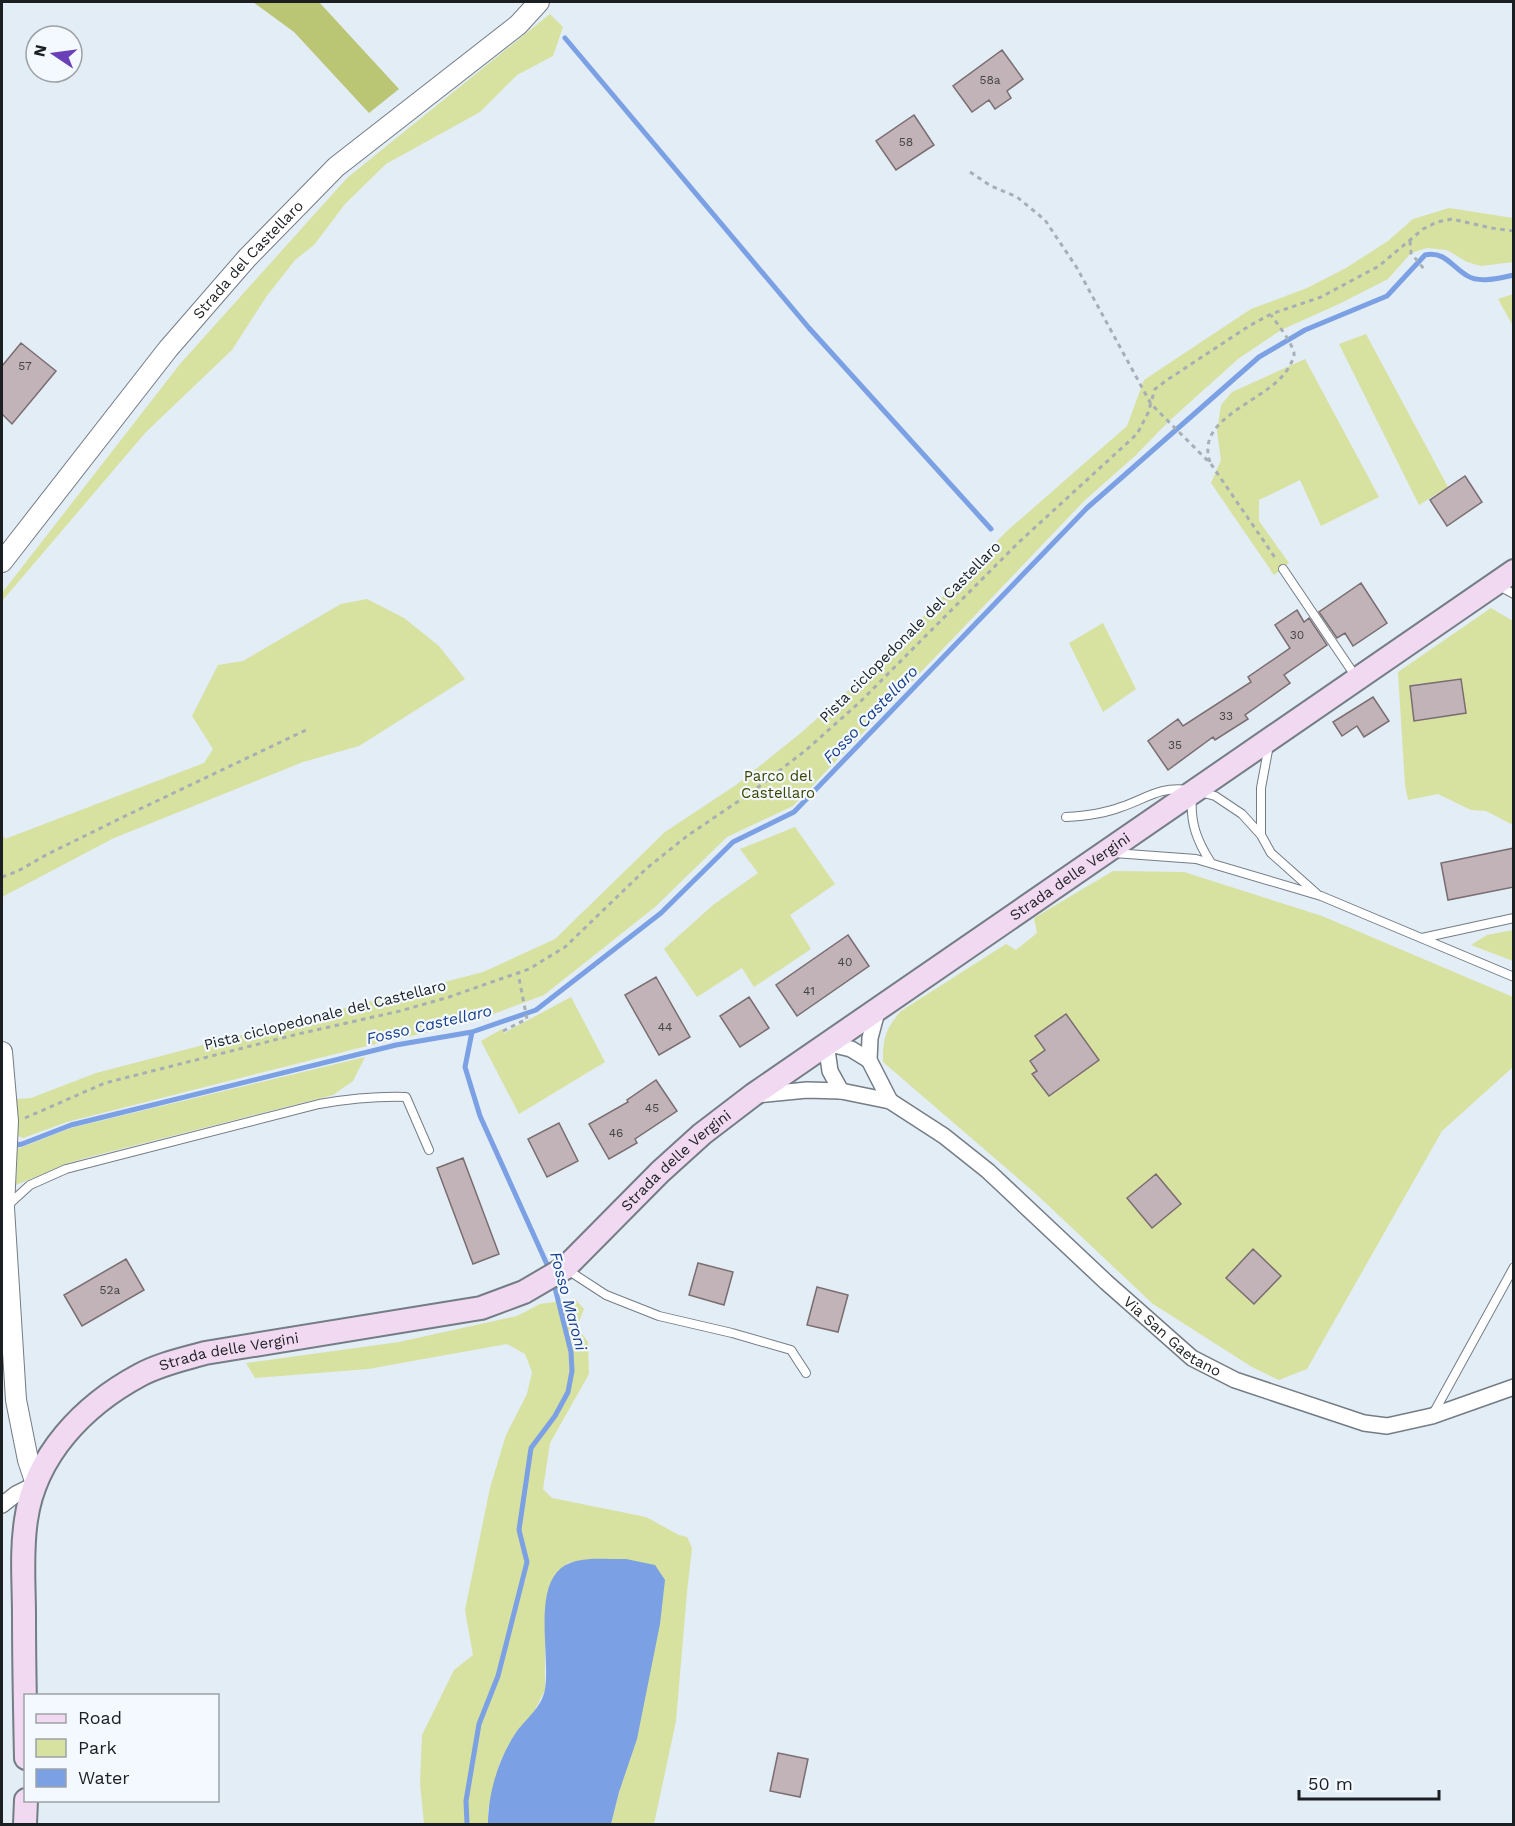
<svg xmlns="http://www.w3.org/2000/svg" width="1515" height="1826" viewBox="0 0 1515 1826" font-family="'Work Sans',sans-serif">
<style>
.green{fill:#d7e1a0;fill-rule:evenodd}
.forest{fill:#bac673}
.water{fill:#7ba0e4}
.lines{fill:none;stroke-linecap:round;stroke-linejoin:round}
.stream{stroke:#7ba0e4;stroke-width:5}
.building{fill:#c1b3b7;stroke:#796d70;stroke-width:1.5}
.service-casing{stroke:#747d85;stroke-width:10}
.minor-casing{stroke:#747d85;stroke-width:18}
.tertiary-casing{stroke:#747d85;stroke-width:22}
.secondary-casing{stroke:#747d85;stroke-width:26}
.path{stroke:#a7afb5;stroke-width:3;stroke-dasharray:4.5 4.5;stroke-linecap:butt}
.service{stroke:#fff;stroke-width:8}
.minor{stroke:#fff;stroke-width:15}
.tertiary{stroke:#fff;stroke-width:20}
.secondary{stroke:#f0d9f1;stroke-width:22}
.labels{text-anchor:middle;stroke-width:4.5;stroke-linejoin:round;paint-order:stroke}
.number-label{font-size:12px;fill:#454447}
.street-label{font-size:15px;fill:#1c1f22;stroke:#f3f9ff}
.park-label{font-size:15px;fill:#3d4401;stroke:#f3f9ff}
.water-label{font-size:16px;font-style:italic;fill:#18408e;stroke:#f3f9ff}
</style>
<rect width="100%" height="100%" fill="#e3edf5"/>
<path class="green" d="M550 14 563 27 553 56 517 75 480 112 386 164 345 204 314 245 295 260 266 297 232 350 146 432 2 601V593L180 364 347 178Z
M1449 208 1513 218V262L1481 266 1467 262 1447 250 1427 248 1411 253 1388 279 1339 304 1281 330 1238 359 1168 422 1136 455 1084 501 793 806 727 837 655 907 544 995 472 1022 363 1047 67 1122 23 1138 7 1132 6 1097 18 1099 31 1098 96 1073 483 972 555 939 665 832 736 785 802 732 872 669 1007 531 1127 426 1144 380 1251 309 1307 288 1346 268 1388 241 1413 219Z
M1513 294H1514L1513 326 1498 299Z
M1366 334 1448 487 1419 505 1339 344Z
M1305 359 1379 497 1321 526 1300 480 1259 500V521L1289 563 1274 575 1211 483 1221 460 1217 431 1221 405 1232 392Z
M367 599 404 618 439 646 465 679 359 746 303 762 114 838 2 897V833L5 839 204 763 213 749 192 716 218 665 243 661 341 604Z
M1491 608 1513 621V825L1486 811 1471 810 1438 794 1408 800 1405 785 1398 672ZM1461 679 1466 713 1415 721 1410 685 1423 683 1427 707Z
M1103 623 1136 689 1103 712 1069 643Z
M795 827 835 884 790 915 811 949 754 987 742 968 697 997 664 949 713 905 758 873 740 849Z
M1113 871 1184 872 1322 916 1513 997V1067L1442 1131 1307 1369 1279 1380 1252 1367 1153 1304 1035 1193 883 1062C883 1038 885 1030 901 1011L1006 944 1016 950 1037 933 1034 918ZM1066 1014 1099 1060 1049 1096 1033 1074 1037 1071 1030 1061 1045 1050 1036 1036ZM1156 1174 1181 1204 1152 1228 1127 1198ZM1253 1250 1281 1276 1254 1304Z
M1513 930V961L1471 945 1487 935Z
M571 997 605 1062 519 1114 481 1041 502 1029 504 1033Z
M365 1057 353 1081 333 1095 93 1156 68 1163 16 1185 17 1149 71 1128Z
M575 1299 584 1309 577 1327 588 1342 589 1374 550 1443 543 1489 552 1498 646 1517 679 1535 687 1537 692 1548 687 1592 676 1721 654 1824H611L619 1792 584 1560 568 1563 555 1574 545 1621V1690L533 1714 516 1732 500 1762 488 1810V1824H424L420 1783 422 1735 454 1670 473 1655 465 1610 490 1488 506 1435 527 1394 532 1372 525 1354 507 1344 368 1369 255 1378 246 1363 399 1342 517 1316 540 1304Z"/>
<path class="forest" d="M253 2H319L399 89 369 113 294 32Z"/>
<path class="water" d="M626 1559 655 1565 665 1580 660 1624 637 1739 619 1792 611 1824H488C488 1794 498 1760 515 1734 525 1719 542 1708 545 1689 550 1658 535 1597 557 1572 573 1554 604 1560 626 1559Z"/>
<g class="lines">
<path class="stream" d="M565 38 809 328 991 529
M472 1032 465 1067 480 1116 550 1271
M12 1146 22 1144 71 1125 396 1045 472 1032 536 1010 661 913 733 842 794 812 1087 508 1259 357 1305 330 1387 296 1425 255C1445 251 1451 266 1466 275 1479 284 1499 278 1514 275
M467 1824 466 1801 479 1724 498 1676 527 1562 519 1530 531 1448 555 1416 568 1392 572 1371 571 1352 553 1280"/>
</g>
<path class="building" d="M1002 50 1023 79 1007 91 1011 98 995 109 989 100 972 112 953 86Z
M914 115 934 145 896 170 876 141Z
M21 343 56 371 12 424 2 414V366Z
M1465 476 1482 502 1447 526 1430 500Z
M1361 583 1387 623 1353 646 1345 633 1337 638 1319 612Z
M1297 610 1304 622 1309 618 1327 645 1284 675 1290 683 1245 715 1248 719 1215 740 1213 737 1168 770 1148 741 1178 719 1183 726 1251 682 1248 677 1290 648 1275 625Z
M1461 679 1466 713 1414 721 1410 686Z
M1373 697 1389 721 1364 737 1357 726 1342 736 1333 722Z
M1514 848V887L1448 900 1441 863Z
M848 935 869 966 797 1016 776 985Z
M656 977 690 1037 659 1055 625 995Z
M749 997 769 1028 740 1047 720 1016Z
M1066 1014 1099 1060 1049 1096 1032 1074 1037 1071 1030 1061 1045 1050 1035 1036Z
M656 1080 677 1111 635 1139 637 1143 609 1159 589 1124 628 1102 627 1100Z
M559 1123 578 1161 547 1177 528 1139Z
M463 1158 499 1254 473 1264 437 1168Z
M1156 1174 1181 1204 1152 1228 1127 1198Z
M1253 1249 1281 1276 1254 1304 1226 1278Z
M126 1259 144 1290 82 1326 64 1295Z
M698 1263 733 1272 724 1305 689 1295Z
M817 1287 848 1295 838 1332 807 1325Z
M778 1753 808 1759 800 1797 770 1791Z"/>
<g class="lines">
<defs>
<path id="service" d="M1283 569 1356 677
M1499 586 1514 594
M1200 792 1215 796 1242 814 1261 835 1271 853 1317 894
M1192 797C1190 823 1197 841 1211 863
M1066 817C1085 816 1103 814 1121 807 1146 799 1159 786 1188 790
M1261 835V788L1269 745
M1114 853 1196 859 1321 896 1514 977
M1422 938 1514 918
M8 1205 30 1185 66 1169 319 1104C348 1099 376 1096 406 1097L429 1150
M566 1269 606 1295 659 1316 732 1333 791 1350 806 1373
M1433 1414 1514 1267"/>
<g id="minor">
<path d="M878 1008 870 1038 869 1060 890 1101"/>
<path d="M841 1091 830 1071 826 1043 851 1049 869 1060"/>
<path id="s1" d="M756 1095 807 1090 841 1091 890 1101 944 1136 988 1171 1106 1282 1192 1358 1235 1380 1364 1423 1387 1426 1432 1416 1514 1387"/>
<path d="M2 1505 16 1494 36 1484"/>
</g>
<g id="tertiary">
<path id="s2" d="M2 562 168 349 247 258 336 167 518 25 539 2"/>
<path d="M2 1052 8 1121 4 1208 16 1400 28 1460 36 1484"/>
</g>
<g id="secondary">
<path id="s3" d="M26 1758C25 1711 24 1663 24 1616 24 1584 21 1552 26 1520 35 1455 84 1405 140 1375 160 1364 184 1359 205 1353L481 1308 524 1292 565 1268 660 1172 702 1134 753 1095 1514 571"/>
<path d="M25 1824 26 1800"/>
</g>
</defs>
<use href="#service" class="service-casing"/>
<use href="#minor" class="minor-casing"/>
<use href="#tertiary" class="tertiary-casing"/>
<use href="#secondary" class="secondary-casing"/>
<path class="path" d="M970 172 991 186 1017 197 1045 220 1077 268 1151 404 1211 464 1276 559
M1410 241 1411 253 1424 269
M1210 462C1194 415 1270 402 1289 367 1292 361 1296 356 1293 350 1289 338 1278 325 1271 315
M2 877 18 871 46 855 121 818 306 730
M503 1031 527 1019 518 973
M25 1118 105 1083 298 1034 400 1011 449 997 529 969 565 947 647 868 687 836 752 792 806 750 860 702 1018 543 1137 434 1148 413 1155 389 1167 380 1249 326 1271 314 1321 297 1379 266 1423 229 1437 222 1452 219 1491 228 1514 231"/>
<use href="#service" class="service"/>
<use href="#minor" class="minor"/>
<use href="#tertiary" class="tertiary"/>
<use href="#secondary" class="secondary"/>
</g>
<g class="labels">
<g class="number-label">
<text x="990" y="84">58a</text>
<text x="906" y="146">58</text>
<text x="25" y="370">57</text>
<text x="1297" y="639">30</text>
<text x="1226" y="720">33</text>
<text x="1175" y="749">35</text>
<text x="845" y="966">40</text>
<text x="809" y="995">41</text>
<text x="665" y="1031">44</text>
<text x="652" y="1112">45</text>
<text x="616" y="1137">46</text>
<text x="110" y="1294">52a</text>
</g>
<g class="street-label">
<text dy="5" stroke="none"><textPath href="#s2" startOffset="390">Strada del Castellaro</textPath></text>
<text transform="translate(910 632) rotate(-45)" y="5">Pista ciclopedonale del Castellaro</text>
<text dy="5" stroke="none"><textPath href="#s3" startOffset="1512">Strada delle Vergini</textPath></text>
<text transform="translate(325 1015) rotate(-14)" y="5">Pista ciclopedonale del Castellaro</text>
<text dy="5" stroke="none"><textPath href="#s3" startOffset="1026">Strada delle Vergini</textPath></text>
<text dy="5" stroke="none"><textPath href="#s1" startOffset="504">Via San Gaetano</textPath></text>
<text dy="5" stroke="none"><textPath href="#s3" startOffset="522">Strada delle Vergini</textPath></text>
</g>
<g class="park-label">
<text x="778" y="781">Parco del<tspan x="778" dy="17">Castellaro</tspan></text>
</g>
<g class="water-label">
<text transform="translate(870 714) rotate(-46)" y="6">Fosso Castellaro</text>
<text transform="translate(429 1024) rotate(-13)" y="6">Fosso Castellaro</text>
<text transform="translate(569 1301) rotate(75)" y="6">Fosso Maroni</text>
</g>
</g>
<rect width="1515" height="1826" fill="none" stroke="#1c1f22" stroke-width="6"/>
<rect x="24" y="1694" width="195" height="108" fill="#f3f9ff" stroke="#9da2a7" stroke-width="1.5"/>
<rect x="36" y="1714" width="30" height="9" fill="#f0d9f1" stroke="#9da2a7" stroke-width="1.5"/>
<text x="78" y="1724" font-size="18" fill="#1c1f22">Road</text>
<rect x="36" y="1739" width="30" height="18" fill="#d7e1a0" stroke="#9da2a7" stroke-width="1.5"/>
<text x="78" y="1754" font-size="18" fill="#1c1f22">Park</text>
<rect x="36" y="1769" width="30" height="18" fill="#7ba0e4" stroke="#9da2a7" stroke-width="1.5"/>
<text x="78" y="1784" font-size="18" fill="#1c1f22">Water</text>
<g transform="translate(54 54) rotate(283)"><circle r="28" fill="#f3f9ff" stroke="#9da2a7" stroke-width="1.5"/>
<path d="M0-4.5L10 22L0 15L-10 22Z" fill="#6940b8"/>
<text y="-9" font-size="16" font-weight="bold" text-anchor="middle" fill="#1c1f22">N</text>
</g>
<path d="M1299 1790v9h140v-9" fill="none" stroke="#1c1f22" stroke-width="3"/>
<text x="1308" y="1790" font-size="18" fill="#1c1f22" stroke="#f3f9ff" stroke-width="4.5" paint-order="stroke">50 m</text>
</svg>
